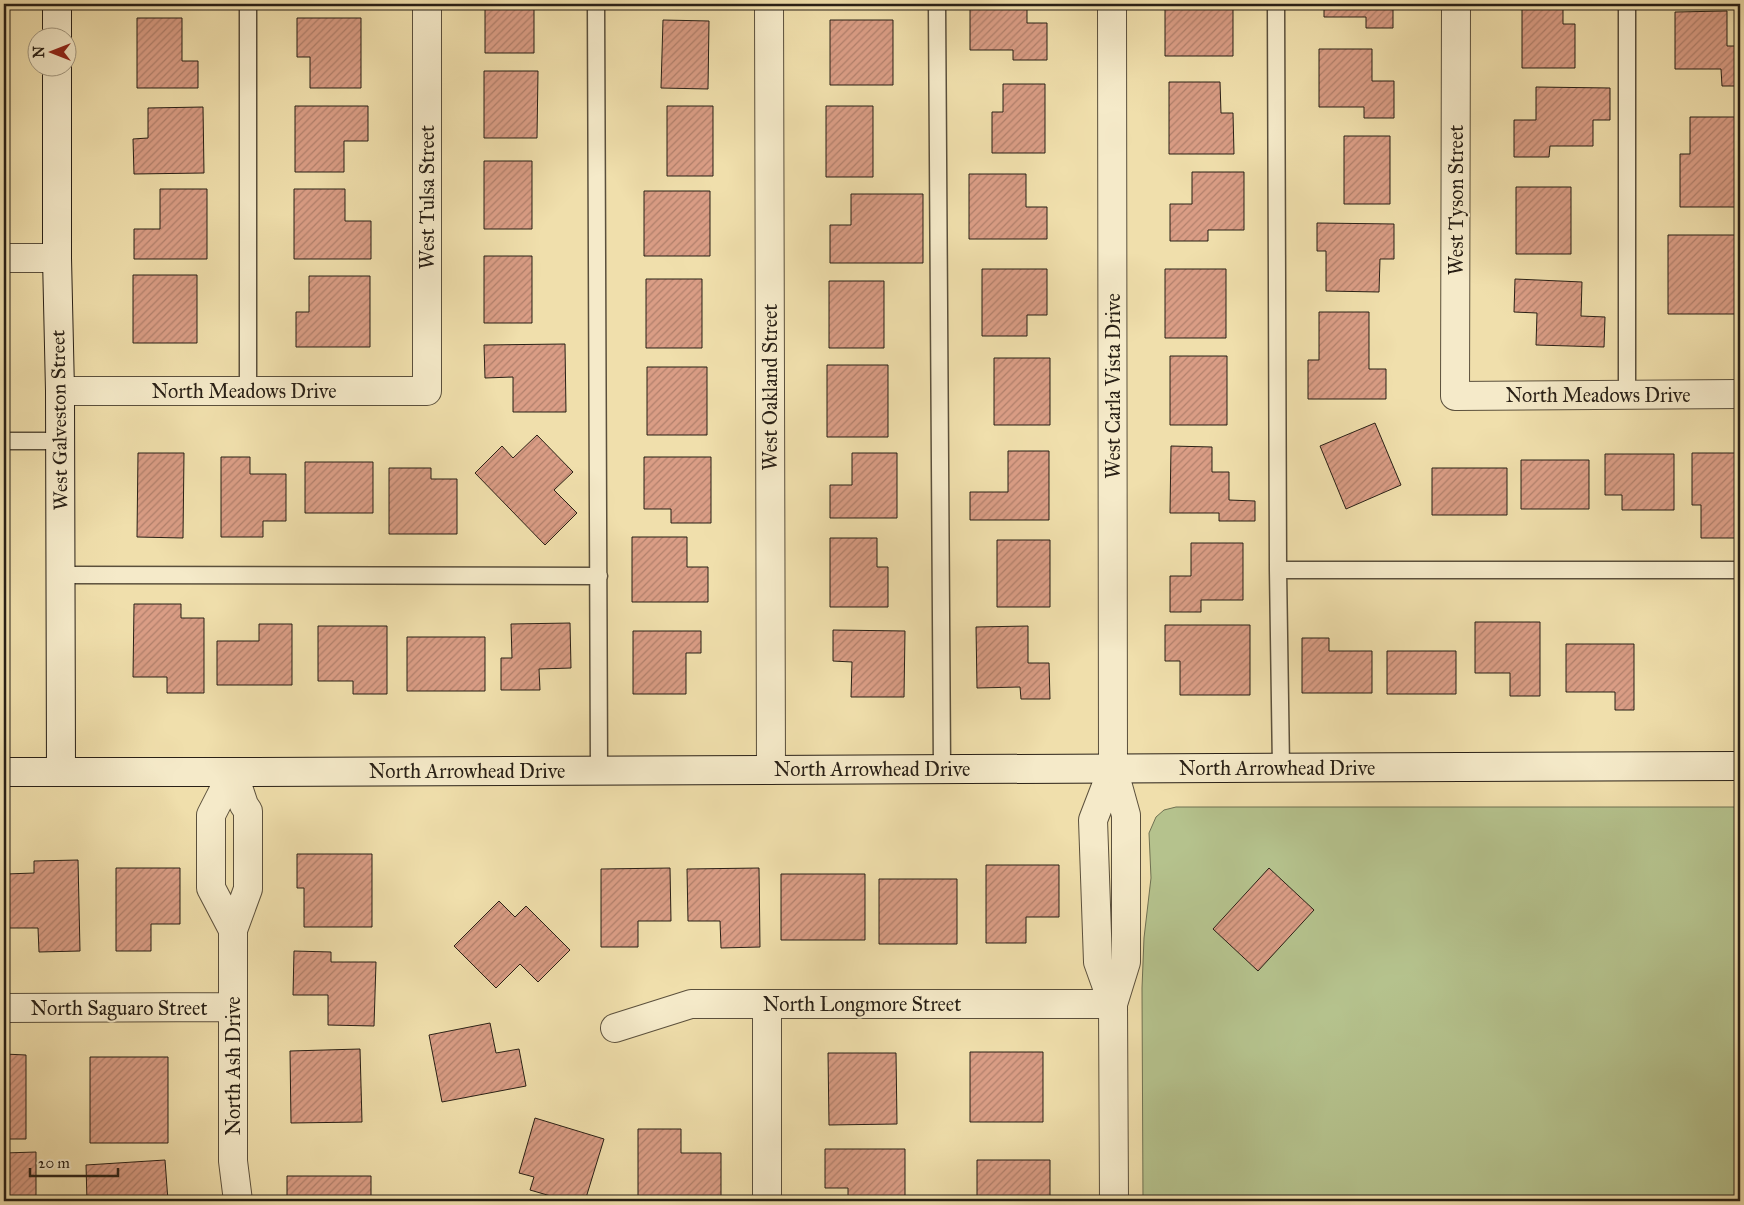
<svg xmlns="http://www.w3.org/2000/svg" width="1744" height="1205" viewBox="0 0 1744 1205" font-family="'IM FELL Great Primer',serif">
<style>
.green{fill:#b5c28d;stroke:#6f7152}
.building{fill:url(#building-hatch);stroke:#292016}
.lines{fill:none;stroke-linecap:round;stroke-linejoin:round}
.lane-casing{stroke:#5b503c;stroke-width:19}
.street-casing{stroke:#5b503c;stroke-width:30}
.secondary-casing{stroke:#292016;stroke-width:30}
.lane{stroke:#f5eac9;stroke-width:16}
.street{stroke:#f5eac9;stroke-width:28}
.secondary{stroke:#f5eac9;stroke-width:28}
.labels{text-anchor:middle;stroke-width:4;stroke-linejoin:round;paint-order:stroke}
.street-label{font-size:20px;fill:#292016;stroke:#f5eac9}
</style>
<defs>
<pattern id="building-hatch" width="6" height="6" patternUnits="userSpaceOnUse" patternTransform="scale(1.25)"><rect width="6" height="6" fill="#da9d85"/><path d="M-1 1l2-2M0 6l6-6M5 7l2-2" fill="none" stroke="#b1806c"/></pattern>
</defs>
<rect width="100%" height="100%" fill="#f0dfac"/>
<filter id="stains"><feTurbulence type="fractalNoise" baseFrequency=".004" numOctaves="4"/><feColorMatrix values="0 0 0 0 .2 0 0 0 0 .09 0 0 0 0 .02 0 0 0 .5 -.17"/></filter>
<radialGradient id="worn" r=".72"><stop offset=".6" stop-color="#630" stop-opacity="0"/><stop offset="1" stop-color="#630" stop-opacity=".3"/></radialGradient>
<path class="green" d="M1176 807H1740V1201H1143L1142 988 1144 938 1151 878 1149 833 1156 817 1164 810Z"/>
<path class="building" d="M485 4H534V53H485Z
M970 4H1027V23H1047V60H1013V50H970Z
M1165 4H1233V56H1165Z
M1324 4H1393V28H1366V17H1324Z
M1522 4H1563V24H1575V68H1522Z
M1727 11V46H1740V86H1722L1721 69H1675V12Z
M137 18H182V61H198V88H137Z
M297 18H361V88H310V57H297Z
M663 20 709 21 708 89 661 88Z
M830 20H893V85H830Z
M1319 49H1372V81H1394V118H1364V107H1319Z
M484 71H538L537 138H484Z
M1169 82H1220L1221 113H1233L1234 154H1169Z
M1003 84H1045V153H992V112H1003Z
M1536 87 1610 88V120H1593V146H1550L1549 157H1514V120H1536Z
M295 106H368V141H344V172H295Z
M667 106H713V176H667Z
M826 106H873V177H826Z
M203 107 204 173 134 174 133 139 148 138V108Z
M1690 117H1740V207H1680V154H1690Z
M1344 136H1390V204H1344Z
M484 161H532V229H484Z
M1192 172H1244V230H1208V241H1170V204H1192Z
M969 174H1026V207H1047V239H969Z
M1516 187H1571V254H1516Z
M160 189H207V259H134V229H160Z
M294 189H345V221H371V259H294Z
M644 191H710V256H644Z
M851 194H923V263H830V225H851Z
M1317 223 1394 224V259H1380L1379 292 1326 291V251H1317Z
M1668 235H1740V314H1668Z
M484 256H532V323H484Z
M982 269H1047V315H1027V336H982Z
M1165 269H1226V338H1165Z
M133 275H197V343H133Z
M309 276H370V347H296V312H309Z
M646 279H702V348H646Z
M1515 279 1582 282 1581 316 1605 317 1604 347 1536 345 1537 313 1514 312Z
M829 281H884V348H829Z
M1319 312H1369V369H1386V399H1308V360H1319Z
M565 344 566 412H513V377L485 378 484 345Z
M1170 356H1227V425H1170Z
M994 358H1050V425H994Z
M827 365H888V437H827Z
M647 367H707V435H647Z
M1375 423 1401 485 1346 509 1320 446Z
M537 435 573 472 554 490 577 513 545 545 475 473 502 446 513 458Z
M1171 446 1212 447V472H1229V500L1255 501V521H1219V513H1170Z
M1008 451H1049V520H970V492H1008Z
M138 453H184L183 538 137 537Z
M852 453H897V518H830V485H852Z
M1692 453H1740V538H1701V505H1692Z
M1605 454H1674V510H1622V495H1605Z
M221 457H250V474H286V521H263V537H221Z
M644 457H711V523H671V509H644Z
M1521 460H1589V509H1521Z
M305 462H373V513H305Z
M389 468H431V479H457V534H389Z
M1432 468H1507V515H1432Z
M632 537H687V567H708V602H632Z
M830 538H877V567H888V607H830Z
M997 540H1050V607H997Z
M1191 543H1243V600H1201V612H1170V576H1191Z
M134 604H181V618H204V693H167V677H133Z
M1475 622H1540V696H1510V673H1475Z
M570 623 571 668 539 669 540 690H501V658H512L511 624Z
M259 624H292V685H217V641H259Z
M1165 625H1250V695H1180V661H1165Z
M318 626H387V694H353V681H318Z
M1028 626V663H1049L1050 699H1021L1020 687 977 688 976 627Z
M833 630 905 631 904 697H851L852 662 833 661Z
M633 631H701V653H686V694H633Z
M407 637H485V691H407Z
M1302 638H1329V651H1372V693H1302Z
M1566 644H1634V710H1615V692H1566Z
M1387 651H1456V694H1387Z
M297 854H372V927H304V888H297Z
M78 860 80 951 39 952 38 928H7L6 874 34 873V861Z
M986 865H1059V917H1026V943H986Z
M116 868H180V924H151V951H116Z
M670 868 671 921H638V947H601V869Z
M759 868 760 947 721 948 720 921H688L687 869Z
M1269 868 1314 910 1258 971 1213 929Z
M781 874H865V940H781Z
M879 879H957V944H879Z
M499 901 515 917 526 906 570 950 538 982 520 964 496 988 454 946Z
M294 951 331 952V962H376L374 1026 328 1025V995H293Z
M490 1023 496 1053 519 1049 526 1086 442 1102 429 1035Z
M360 1049 362 1122 291 1123 290 1051Z
M970 1052H1043V1122H970Z
M828 1053H896L897 1124 829 1125Z
M4 1054 26 1055V1139H4Z
M90 1057H168V1143H90Z
M535 1118 604 1139 585 1201H568L530 1190 534 1177 519 1173Z
M638 1129H681V1153H721V1201H638Z
M825 1149H905V1201H848V1188H825Z
M36 1152V1201H4V1153Z
M165 1160 168 1201H87L86 1165Z
M977 1160H1050V1201H977Z
M287 1176H371V1201H287Z"/>
<g class="lines">
<defs>
<path id="lane" d="M596 4 599 771
M937 4 942 769
M1276 4 1278 570 1281 768
M1627 4V395
M248 391V4
M4 441H60
M1278 570H1740
M60 575 599 576"/>
<path id="street" d="M769 4 771 770
M1112 4 1113 768 1126 815V962L1113 1004 1114 1201
M1456 4 1455 396 1740 394
M4 258H57
M60 391H427V4
M1113 768 1093 820 1098 962 1113 1004
M233 772 244 805 248 811V889L233 930V1161L238 1201
M233 772 211 815V888L233 930
M767 1004V1201
M4 1008 233 1007
M615 1028 691 1004H1113"/>
<path id="secondary" d="M57 4V38
M57 68V258L60 391 61 772
M4 772H233L1740 766"/>
</defs>
<use href="#lane" class="lane-casing"/>
<use href="#street" class="street-casing"/>
<use href="#secondary" class="secondary-casing"/>
<use href="#lane" class="lane"/>
<use href="#street" class="street"/>
<use href="#secondary" class="secondary"/>
</g>
<g class="labels">
<g class="street-label">
<text transform="translate(427 197) rotate(-90)" y="7">West Tulsa Street</text>
<text transform="translate(1456 200) rotate(-90)" y="7">West Tyson Street</text>
<text transform="translate(1113 386) rotate(-90)" y="7">West Carla Vista Drive</text>
<text transform="translate(770 387) rotate(-90)" y="7">West Oakland Street</text>
<text x="244" y="398">North Meadows Drive</text>
<text x="1598" y="402">North Meadows Drive</text>
<text transform="translate(59 420) rotate(-91)" y="7">West Galveston Street</text>
<text x="1277" y="775">North Arrowhead Drive</text>
<text x="872" y="776">North Arrowhead Drive</text>
<text x="467" y="778">North Arrowhead Drive</text>
<text x="862" y="1011">North Longmore Street</text>
<text x="119" y="1015">North Saguaro Street</text>
<text transform="translate(233 1066) rotate(-90)" y="7">North Ash Drive</text>
</g>
</g>
<rect width="1744" height="1205" fill="none" stroke="#f0dfac" stroke-width="20"/>
<rect x="5" y="5" width="1734" height="1195" fill="none" stroke="#292016" stroke-width="2.5"/>
<rect x="10" y="10" width="1724" height="1185" fill="none" stroke="#292016"/>
<g transform="translate(52 52) rotate(270)"><circle r="24" fill="#f5eac9" stroke="#a39981"/>
<path d="M0-4L9 19L0 12L-9 19Z" fill="#8f2418"/>
<text y="-8" font-size="14" font-weight="bold" text-anchor="middle" fill="#292016">N</text>
</g>
<path d="M30 1168v8h88v-8" fill="none" stroke="#292016" stroke-width="2.5"/>
<text x="38" y="1168" font-size="15" fill="#292016" stroke="#f5eac9" stroke-width="4" paint-order="stroke">20 m</text>
<rect width="100%" height="100%" filter="url(#stains)"/>
<rect width="100%" height="100%" fill="url(#worn)"/>
</svg>
